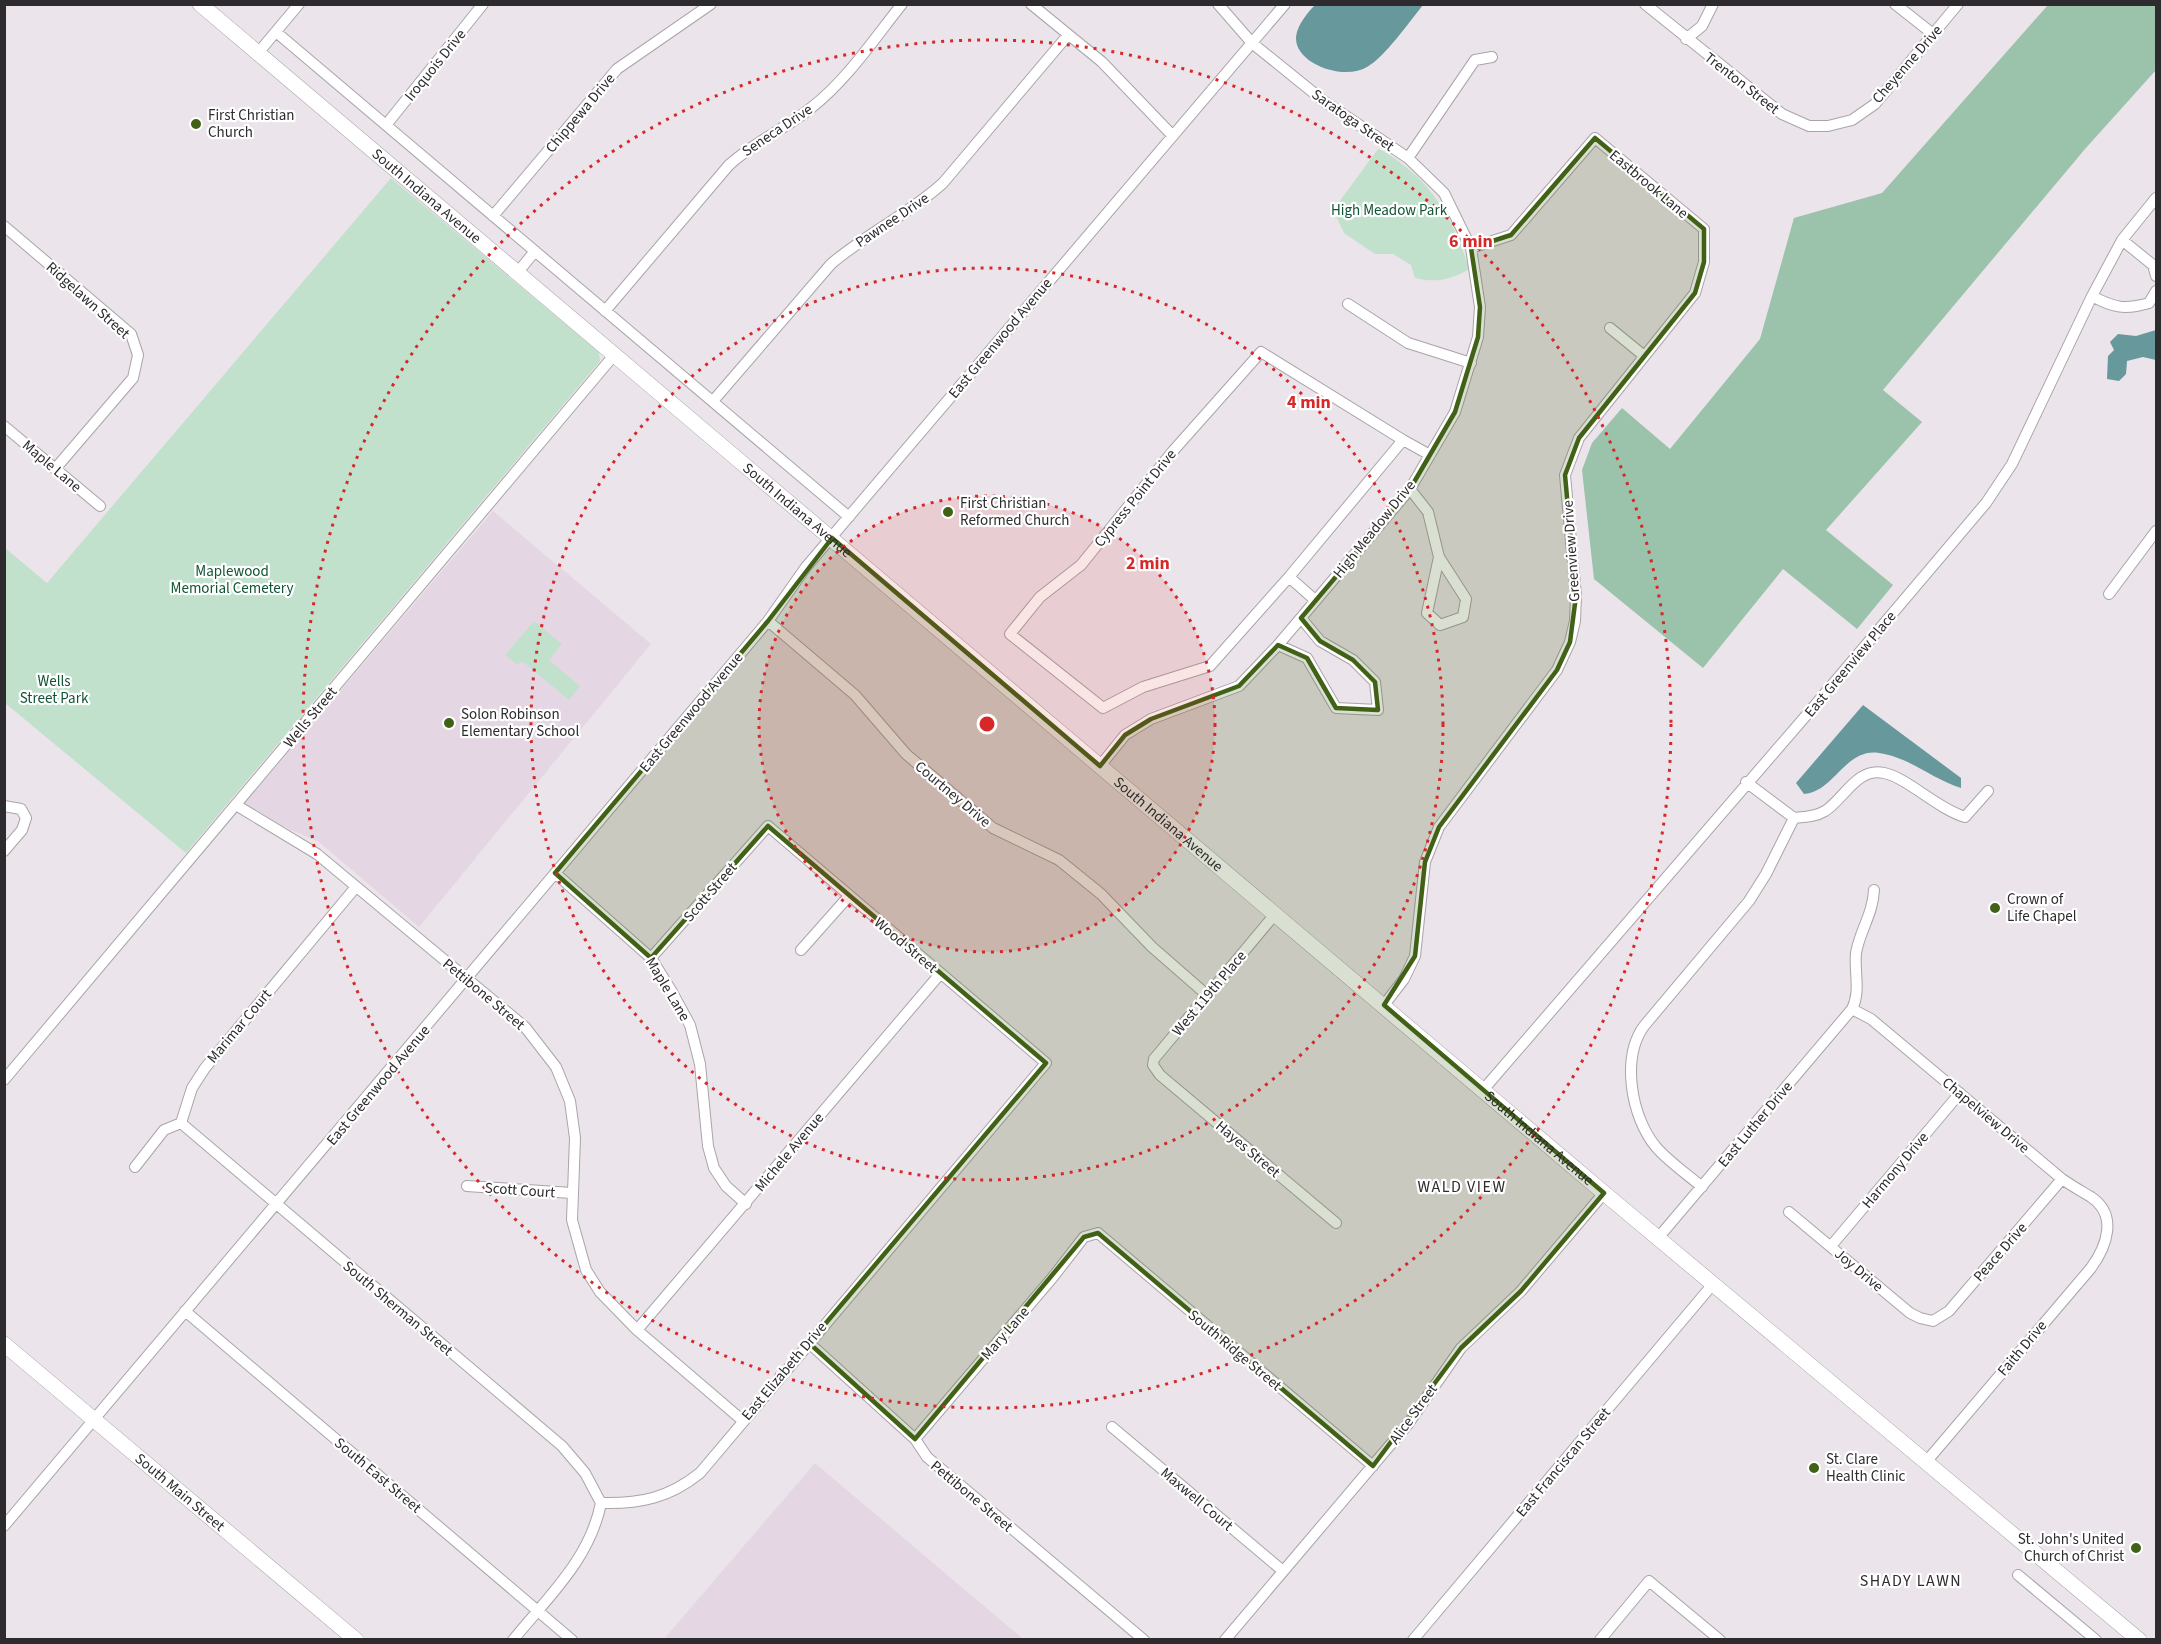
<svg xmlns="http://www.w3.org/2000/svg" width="2161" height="1644" viewBox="0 0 2161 1644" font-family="'Source Sans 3',sans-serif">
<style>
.built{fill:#e4d7e3}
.green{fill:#c1e1cd}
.forest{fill:#9bc2aa}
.water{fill:#67989b}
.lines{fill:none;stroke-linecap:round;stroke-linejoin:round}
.street-casing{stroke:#aaa4a9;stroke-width:12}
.secondary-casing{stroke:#aaa4a9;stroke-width:16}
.street{stroke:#fff;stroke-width:10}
.secondary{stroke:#fff;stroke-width:15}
.marked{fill:#416117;fill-opacity:0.2;stroke:#416117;stroke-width:4.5;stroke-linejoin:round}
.ring{fill:none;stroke:#d62828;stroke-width:3;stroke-dasharray:3 6}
.poi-dot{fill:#416117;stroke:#fff;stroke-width:2}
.labels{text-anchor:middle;stroke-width:4.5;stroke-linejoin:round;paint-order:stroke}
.street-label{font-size:15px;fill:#2d2b2d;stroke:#fff}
.poi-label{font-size:15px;fill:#2d2b2d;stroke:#fff;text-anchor:start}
.park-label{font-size:15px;fill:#115435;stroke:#fff}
.neighbourhood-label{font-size:16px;letter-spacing:1.5px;fill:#2d2b2d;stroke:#fff}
.centre{fill:#d62828;stroke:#fff;stroke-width:3}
.ring-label{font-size:18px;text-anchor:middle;font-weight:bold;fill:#d62828;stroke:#fff;stroke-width:4.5;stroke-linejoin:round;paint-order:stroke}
</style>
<rect width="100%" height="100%" fill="#ebe4ea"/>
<path class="built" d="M493 511 651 644 419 927 319 842 264 818 245 803Z
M815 1463 1023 1639H664Z"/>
<path class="green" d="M1378 149C1387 152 1395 159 1402 164 1437 190 1457 228 1469 269 1451 280 1435 283 1415 278L1411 265 1393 254H1375L1344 233 1333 210Z
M391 178 599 352 600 361 186 853 5 703V548L47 583Z
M534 621 562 644 549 660 580 686 569 700 522 661 518 665 505 655Z"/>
<path class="forest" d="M2048 5H2156V70L2085 149 1883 390 1922 422 1826 530 1893 585 1857 629 1783 569 1703 668 1594 579 1582 470 1592 443 1622 408 1670 449 1760 339 1794 218 1882 193Z"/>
<path class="water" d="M1315 5V4L1423 5C1409 22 1385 57 1367 67 1342 82 1288 61 1297 32 1300 22 1308 12 1315 5Z
M2156 330V360L2143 357 2127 361 2126 374 2119 381 2107 379 2108 356 2114 350 2110 342 2118 334 2136 336Z
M1863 705 1961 778V788C1932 779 1909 757 1879 753 1845 748 1834 792 1804 794L1796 783Z"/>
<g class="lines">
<defs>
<path id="street" d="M1031 4 1102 62 1172 135
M1645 4 1782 114 1809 126H1828L1852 120 1875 104 1958 4
M1895 4 1933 34
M276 32 849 517
M1686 39 1702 26 1713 4
M258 53 299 4
M386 125 483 4
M1408 158 1475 60 1492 57
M493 216 617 69 711 4
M4 226 131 334 138 355 133 378 55 469
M2122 240 2153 265 2156 276
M518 272 535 251
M2092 296C2114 308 2125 310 2149 303L2156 291
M1348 304 1408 343 1471 363
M605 311 729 165C754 142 785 129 811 108 847 80 874 39 902 4
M1610 328 1643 355
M1261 352 1403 440 1289 577 1210 666 1143 687 1103 708 1010 634 1040 597 1081 565 1173 451Z
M713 401 831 264C866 234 909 214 943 183L1068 35
M4 426 100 506
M1403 440 1430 455
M1410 489 1428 512 1439 557 1427 613 1440 625 1463 617 1466 599 1439 557
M1289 577 1315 600
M2109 594 2156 531
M768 621 855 695 906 754 993 828 1059 860 1101 894 1152 947 1207 995
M1278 645 1307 658 1336 708 1378 710 1375 682 1353 660 1320 641 1301 618
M1100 766 1125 735 1151 719 1239 686 1278 645 1410 489 1455 412 1478 337 1480 307 1471 248 1444 193 1408 158 1325 102 1252 43 1218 4
M236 805 317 854 525 1027 556 1067 570 1101 575 1138 572 1220 586 1270 600 1292 637 1330 742 1420
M4 806 21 809 26 818 22 830 4 851
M1794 818C1804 817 1815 817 1825 811 1844 799 1857 767 1884 773 1908 778 1936 808 1965 817L1988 791
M555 873 651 958 672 992 690 1025 700 1064 708 1146 714 1168 726 1186 746 1204
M1276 913 1154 1059 1153 1065 1160 1075 1336 1223
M801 950 848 897
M1384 1005 1404 979 1415 956 1425 862 1439 827 1557 670 1570 642 1575 621 1576 596 1565 475 1579 438 1695 293 1704 262V229L1595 138 1511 235 1471 248
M1852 1009 1871 1019 2062 1179C2072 1186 2081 1191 2091 1197 2118 1215 2107 1246 2091 1268L1926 1462
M4 1080 615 354
M1483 1090 1810 711 1986 503 2012 464 2092 296 2122 240 2156 198
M181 1123 562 1446 585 1473 601 1503
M181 1123 192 1088 205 1068 355 888
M135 1167 164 1130 181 1123
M467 1186 572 1193
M1702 1187C1687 1174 1669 1162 1656 1147 1631 1117 1621 1058 1644 1026L1749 901 1766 874 1794 818 1746 782
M1789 1212 1910 1313 1920 1318 1933 1321 1949 1311 2062 1179
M1658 1238 1852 1009C1861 991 1854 972 1856 953 1860 930 1873 914 1874 890
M1831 1246 1960 1093
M185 1311 572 1640
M637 1330 940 974
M809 1343 915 1439 927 1457 1144 1640
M1112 1427 1283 1571
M915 1439 1053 1277 1084 1237 1098 1233 1373 1466
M601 1503C640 1504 669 1498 700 1473L1046 1063 768 826 651 958
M4 1526 768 621 806 567 1285 4
M2018 1575 2096 1640
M513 1640C548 1597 590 1559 601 1503
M1225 1640 1408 1424 1461 1348 1521 1291 1604 1193
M1413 1640 1713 1284
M1600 1640 1649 1581 1720 1640"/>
<g id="secondary">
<path id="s1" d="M200 4 1604 1193 2139 1640"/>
<path id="s2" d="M4 1344 356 1640"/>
</g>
</defs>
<use href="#street" class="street-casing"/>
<use href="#secondary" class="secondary-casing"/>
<use href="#street" class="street"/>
<use href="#secondary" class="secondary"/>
</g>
<path class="marked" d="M1595 138 1704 229V262L1695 293 1579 438 1565 475 1576 596 1570 642 1557 670 1439 827 1425 862 1415 956 1384 1005 1604 1193 1521 1291 1461 1348 1373 1466 1098 1233 1084 1237 915 1439 809 1343 1046 1063 768 826 651 958 555 873 768 621 832 538 1100 766 1125 735 1151 719 1239 686 1278 645 1307 658 1336 708 1378 710 1375 682 1353 660 1320 641 1301 618 1410 489 1455 412 1478 337 1480 307 1471 248 1511 235Z"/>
<circle cx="987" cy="724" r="228" fill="#d62828" fill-opacity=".12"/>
<g class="ring">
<circle cx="987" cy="724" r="228"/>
<circle cx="987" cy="724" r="456"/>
<circle cx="987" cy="724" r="684"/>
</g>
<g class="poi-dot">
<circle cx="196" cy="124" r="6"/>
<circle cx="948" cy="512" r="6"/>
<circle cx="449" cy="723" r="6"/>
<circle cx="1995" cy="908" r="6"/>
<circle cx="1814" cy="1468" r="6"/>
<circle cx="2136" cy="1548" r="6"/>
</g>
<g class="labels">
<g class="street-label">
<text transform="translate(1907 64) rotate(-49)" y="5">Cheyenne Drive</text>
<text transform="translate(435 65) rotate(-51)" y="5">Iroquois Drive</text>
<text transform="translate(1742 83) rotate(38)" y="5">Trenton Street</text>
<text transform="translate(580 113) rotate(-50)" y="5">Chippewa Drive</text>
<text transform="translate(1353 120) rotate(35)" y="5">Saratoga Street</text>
<text transform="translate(777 130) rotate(-34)" y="5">Seneca Drive</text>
<text transform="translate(1649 184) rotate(40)" y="5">Eastbrook Lane</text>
<text dy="5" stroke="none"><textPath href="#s1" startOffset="297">South Indiana Avenue</textPath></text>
<text transform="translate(892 220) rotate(-34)" y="5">Pawnee Drive</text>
<text transform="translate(88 300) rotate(42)" y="5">Ridgelawn Street</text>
<text transform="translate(1000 338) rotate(-50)" y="5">East Greenwood Avenue</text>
<text transform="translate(52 466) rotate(40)" y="5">Maple Lane</text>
<text transform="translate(1135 498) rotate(-51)" y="5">Cypress Point Drive</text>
<text dy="5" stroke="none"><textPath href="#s1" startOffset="783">South Indiana Avenue</textPath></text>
<text transform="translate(1374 529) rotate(-51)" y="5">High Meadow Drive</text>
<text transform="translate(1571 551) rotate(-94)" y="5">Greenview Drive</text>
<text transform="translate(1850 664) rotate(-50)" y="5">East Greenview Place</text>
<text transform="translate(691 712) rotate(-50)" y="5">East Greenwood Avenue</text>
<text transform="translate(310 717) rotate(-50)" y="5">Wells Street</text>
<text transform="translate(953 794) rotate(40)" y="5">Courtney Drive</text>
<text dy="5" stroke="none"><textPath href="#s1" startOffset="1269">South Indiana Avenue</textPath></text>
<text transform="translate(710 892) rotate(-49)" y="5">Scott Street</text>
<text transform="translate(906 945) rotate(40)" y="5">Wood Street</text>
<text transform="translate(668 989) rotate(59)" y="5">Maple Lane</text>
<text transform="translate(1209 993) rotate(-50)" y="5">West 119th Place</text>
<text transform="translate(484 994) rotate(40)" y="5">Pettibone Street</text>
<text transform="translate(239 1026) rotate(-50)" y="5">Marimar Court</text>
<text transform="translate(378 1085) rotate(-50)" y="5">East Greenwood Avenue</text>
<text transform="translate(1986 1115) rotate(40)" y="5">Chapelview Drive</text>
<text transform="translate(1755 1124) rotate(-50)" y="5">East Luther Drive</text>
<text dy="5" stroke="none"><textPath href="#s1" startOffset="1755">South Indiana Avenue</textPath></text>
<text transform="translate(1248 1149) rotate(40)" y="5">Hayes Street</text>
<text transform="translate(789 1152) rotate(-50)" y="5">Michele Avenue</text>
<text transform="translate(1895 1170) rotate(-50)" y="5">Harmony Drive</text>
<text transform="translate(520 1190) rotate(4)" y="5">Scott Court</text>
<text transform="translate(2000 1252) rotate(-49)" y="5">Peace Drive</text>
<text transform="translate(1859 1270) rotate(40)" y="5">Joy Drive</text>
<text transform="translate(398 1308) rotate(40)" y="5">South Sherman Street</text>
<text transform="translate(1005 1333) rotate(-49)" y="5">Mary Lane</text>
<text transform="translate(2022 1348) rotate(-50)" y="5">Faith Drive</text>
<text transform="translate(1235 1350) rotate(40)" y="5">South Ridge Street</text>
<text transform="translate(784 1371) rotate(-50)" y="5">East Elizabeth Drive</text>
<text transform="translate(1413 1414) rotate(-54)" y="5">Alice Street</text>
<text transform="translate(1563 1462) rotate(-50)" y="5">East Franciscan Street</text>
<text transform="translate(378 1475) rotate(40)" y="5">South East Street</text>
<text dy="5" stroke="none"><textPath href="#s2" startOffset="230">South Main Street</textPath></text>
<text transform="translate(972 1496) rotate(40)" y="5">Pettibone Street</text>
<text transform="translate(1197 1499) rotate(40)" y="5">Maxwell Court</text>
</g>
<g class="poi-label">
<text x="208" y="120">First Christian<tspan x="208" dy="17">Church</tspan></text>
<text x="960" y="508">First Christian<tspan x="960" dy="17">Reformed Church</tspan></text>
<text x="461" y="719">Solon Robinson<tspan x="461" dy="17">Elementary School</tspan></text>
<text x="2007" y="904">Crown of<tspan x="2007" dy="17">Life Chapel</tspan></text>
<text x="1826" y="1464">St. Clare<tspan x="1826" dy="17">Health Clinic</tspan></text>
<text x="2124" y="1544" text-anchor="end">St. John's United<tspan x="2124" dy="17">Church of Christ</tspan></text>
</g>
<g class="park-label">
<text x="1389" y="215">High Meadow Park</text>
<text x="232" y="576">Maplewood<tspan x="232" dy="17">Memorial Cemetery</tspan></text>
<text x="54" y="686">Wells<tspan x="54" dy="17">Street Park</tspan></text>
</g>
<g class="neighbourhood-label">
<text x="1462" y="1192">WALD VIEW</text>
<text x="1911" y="1586">SHADY LAWN</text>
</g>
</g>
<circle cx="987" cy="724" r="9" class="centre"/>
<g class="ring-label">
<text x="1471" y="247">6 min</text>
<text x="1309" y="408">4 min</text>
<text x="1148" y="569">2 min</text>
</g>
<rect width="2161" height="1644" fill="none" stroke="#2d2b2d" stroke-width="12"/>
</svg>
